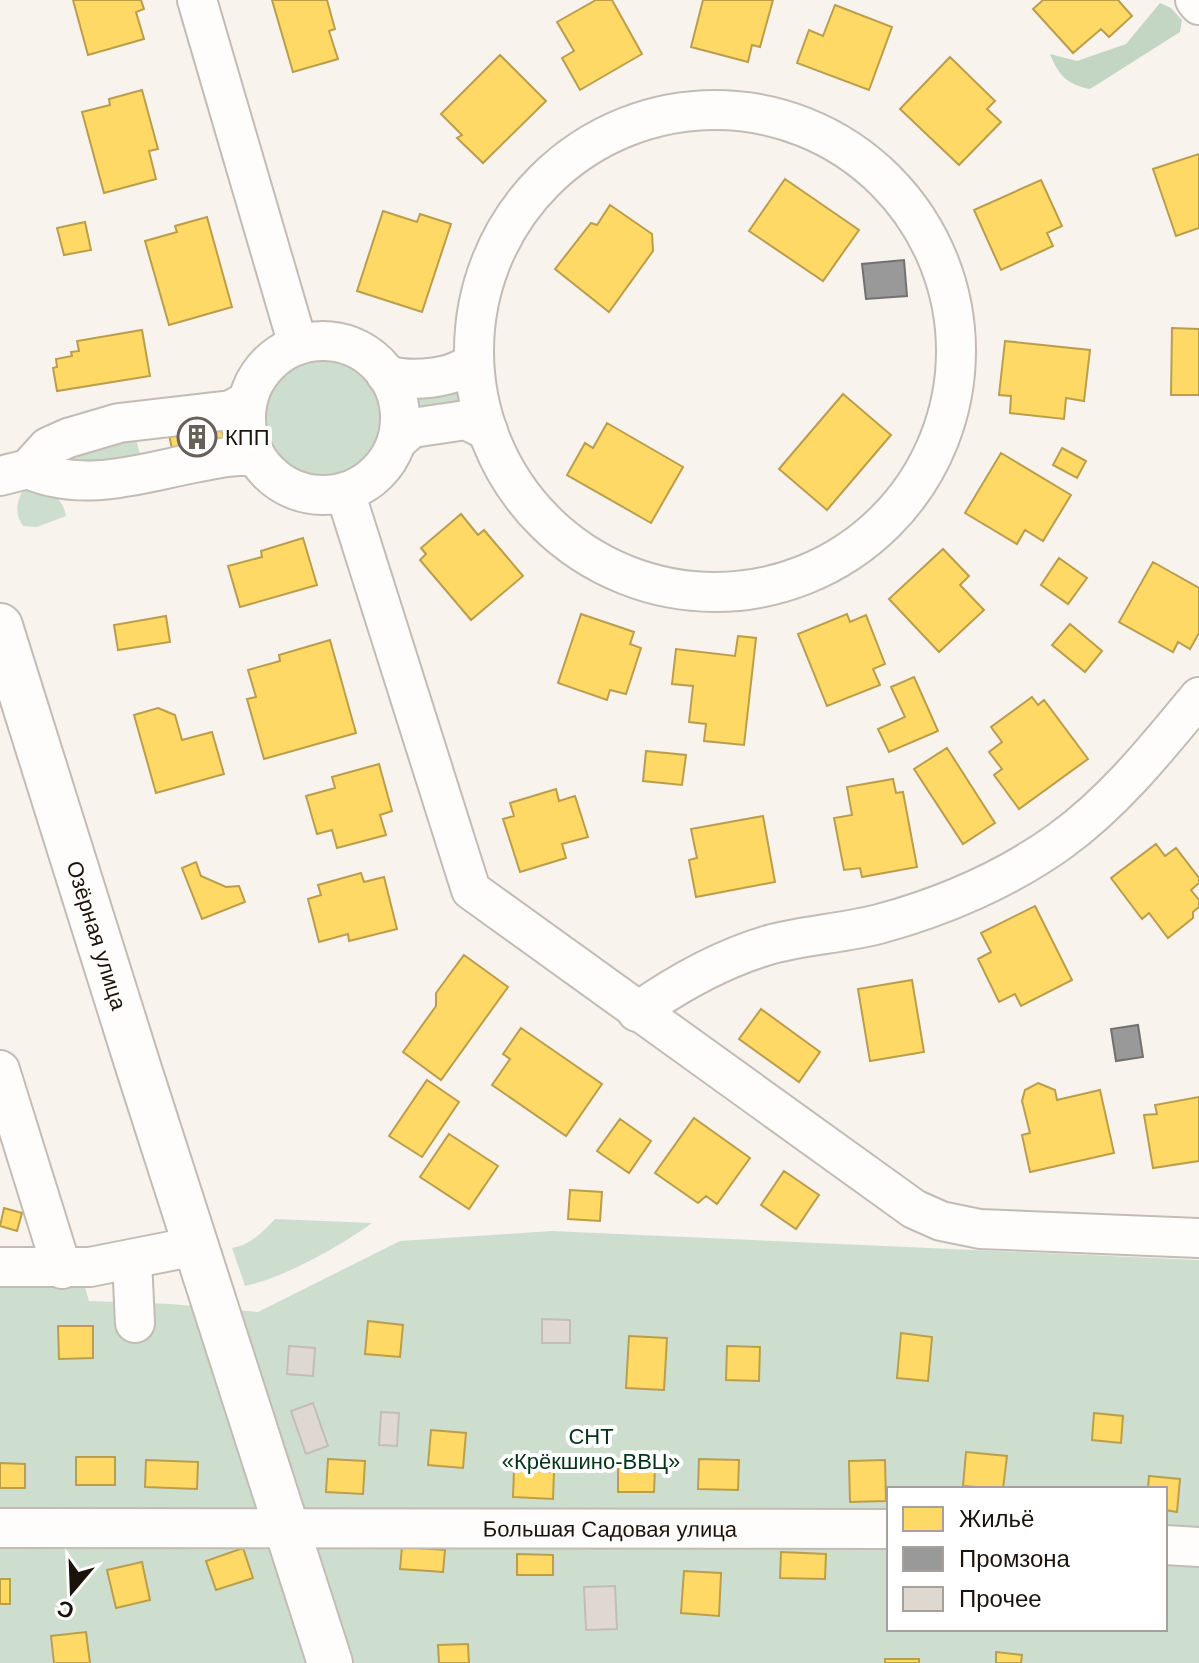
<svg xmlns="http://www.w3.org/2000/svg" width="1199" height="1663" viewBox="0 0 1199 1663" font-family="Arial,sans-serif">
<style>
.green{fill:#cedece;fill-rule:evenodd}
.forest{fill:#c3d6c4}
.homes{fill:#ffd966;stroke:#bb9e4b;stroke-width:2}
.industry{fill:#999;stroke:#73716e;stroke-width:2}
.building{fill:#ded8d0;stroke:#c3bdb5;stroke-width:2}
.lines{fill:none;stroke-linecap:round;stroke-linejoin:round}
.minor-casing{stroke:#c2bcb5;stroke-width:42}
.major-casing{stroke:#c2bcb5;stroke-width:48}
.minor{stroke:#fefdfc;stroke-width:38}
.major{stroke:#fefdfc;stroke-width:44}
.labels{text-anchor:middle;stroke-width:8;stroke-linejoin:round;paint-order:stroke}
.poi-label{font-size:22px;fill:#1b130b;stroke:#fff;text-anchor:start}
.street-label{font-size:22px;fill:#1b130b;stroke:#fff}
.park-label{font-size:22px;fill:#033318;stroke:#fff}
</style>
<rect width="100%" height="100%" fill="#f8f3ed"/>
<path class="green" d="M260 420a62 62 0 1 1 124 0a62 62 0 1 1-124 0Z
M456 388 461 400 458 408 421 415 415 408 422 392Z
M135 434 141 459 69 468 61 453Z
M34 489C53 493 62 497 66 516L37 527 23 526C15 515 16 503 22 492Z
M275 1219 372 1223C341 1246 281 1279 245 1286L232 1248C250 1245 263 1232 275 1219Z
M552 1231 1199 1260V1663H0V1284L85 1287 89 1301 171 1304 258 1312 400 1241ZM889 1489H1165V1629H889Z"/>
<path class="forest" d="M1160 3 1171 8 1182 20 1180 32 1090 89C1068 85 1058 75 1050 54L1077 61 1126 44Z"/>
<path class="homes" d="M73 0H141L144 9 136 12 144 39 88 55Z
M272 0H327L335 29 329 31 338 59 293 72Z
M596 0H612L642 54 580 90 562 58 574 51 557 22Z
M703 0H773L760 47 752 45 748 62 691 47Z
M1043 0H1118L1132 16 1109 37 1101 29 1073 53 1033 9Z
M835 5 892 27 869 90 797 63 809 30 823 36Z
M500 55 546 101 483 163 457 138 462 135 441 114Z
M950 57 995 101 987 109 1001 122 959 165 900 109Z
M142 90 158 149 149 151 156 179 104 193 82 112 110 105 109 99Z
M1199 154V228L1176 236 1153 169Z
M785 179 859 230 823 281 749 231Z
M1041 180 1062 226 1047 233 1053 246 1001 270 974 210Z
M610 205 652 234 653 251 609 312 555 269 591 223 597 225Z
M383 211 417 222 420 214 451 224 422 312 357 291Z
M207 217 232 307 169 325 145 241 177 232 175 226Z
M85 222 91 250 64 255 57 228Z
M1172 328 1199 329V395H1171Z
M142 330 150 376 57 391 53 368 57 367 56 359 72 356 71 352 79 351 77 341Z
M1005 341 1090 350 1084 401 1066 398 1064 419 1010 413 1011 396 999 395Z
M843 394 891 435 827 510 779 469Z
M220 419 225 446 173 455 168 429Z
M607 423 683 467 651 523 567 475 585 443 593 448Z
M1062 448 1086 461 1077 478 1053 465Z
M1001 453 1071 495 1043 541 1025 530 1017 544 965 513Z
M461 514 478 535 484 530 523 576 471 620 420 560 426 554 421 548Z
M303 538 317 585 240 607 228 566 262 557 261 551Z
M943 549 969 576 960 585 984 610 939 652 889 599Z
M1059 558 1087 578 1068 604 1041 585Z
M1153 562 1199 588V633L1190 649 1178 642 1173 652 1119 622Z
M581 614 634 632 630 644 641 648 626 694 610 690 607 700 558 683Z
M847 614 850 622 866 615 885 664 873 669 880 685 827 706 798 634Z
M166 616 170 642 118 650 114 625Z
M1070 624 1102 651 1085 672 1052 645Z
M738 636 756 638 744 745 704 741 706 724 689 722 693 686 672 684 676 649 735 656Z
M330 640 356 733 264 759 247 699 256 697 248 670 280 661 279 655Z
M914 677 938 731 889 752 878 729 905 717 891 687Z
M1032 697 1038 705 1044 700 1088 759 1019 809 994 775 1002 769 989 752 1002 742 991 727Z
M158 708 175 715 182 740 212 732 224 774 156 793 134 715Z
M947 748 995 823 963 844 914 769Z
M646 751 686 755 682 785 643 781Z
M379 764 392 811 380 815 386 835 337 848 332 830 317 834 306 796 335 788 332 777Z
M893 779 896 793 903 792 917 867 862 877 860 868 844 870 834 818 852 815 847 787Z
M556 789 559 801 575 796 588 837 562 844 566 858 520 872 503 819 514 816 510 803Z
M763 816 775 882 696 897 689 860 697 858 691 829Z
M1156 844 1165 856 1176 848 1199 878V883L1191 890 1199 900V907L1193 912V918L1168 938 1149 913 1142 919 1111 878Z
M196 862 201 876 226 887 239 886 245 902 202 919 182 868Z
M361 873 364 882 384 877 397 929 349 941 348 934 319 942 308 899 321 895 318 885Z
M1035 906 1072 980 1021 1006 1015 994 999 1002 978 959 991 952 981 933Z
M464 955 508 987 441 1080 403 1052 436 1006V993Z
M912 980 924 1052 870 1061 858 989Z
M761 1009 820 1052 799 1082 739 1039Z
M521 1028 602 1084 566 1136 492 1085 510 1059 503 1054Z
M427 1080 459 1102 422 1157 389 1136Z
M1038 1083 1055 1090 1057 1100 1100 1090 1114 1153 1030 1172 1022 1135 1030 1133 1022 1101 1025 1090Z
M1199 1097V1161L1153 1168 1144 1115 1157 1114 1155 1105Z
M694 1118 750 1158 717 1204 706 1196 698 1203 655 1173Z
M620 1119 651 1141 629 1173 597 1151Z
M449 1134 498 1166 469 1209 420 1177Z
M784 1171 819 1195 796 1229 761 1205Z
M570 1190 602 1192 600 1221 568 1219Z
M4 1208 22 1213 17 1231 0 1226Z
M368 1321 403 1325 400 1357 365 1354Z
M58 1326H93V1358L59 1359Z
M901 1333 932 1337 928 1381 897 1378Z
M629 1336 667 1338 664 1390 626 1388Z
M727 1346 760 1347 759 1381 726 1380Z
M1094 1413 1123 1416 1121 1443 1092 1440Z
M431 1430 466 1433 463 1468 428 1465Z
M966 1452 1007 1456 1003 1489 963 1486Z
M76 1457H115V1485H76Z
M328 1459 365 1461 363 1494 326 1492Z
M699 1459 739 1460 738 1490 698 1489Z
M146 1460 198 1462 197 1489 145 1487Z
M885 1460 886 1501 850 1502 849 1461Z
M0 1463 25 1464V1488H0Z
M618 1466H655L654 1492H618Z
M514 1470 554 1472 553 1499 513 1497Z
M1149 1476 1180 1479 1177 1512 1165 1510V1489H1148Z
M402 1547 445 1550 443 1572 400 1569Z
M243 1548 253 1578 216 1590 206 1561Z
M781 1552 826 1554 825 1579 780 1578Z
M517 1554 553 1555V1575H517Z
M142 1562 150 1600 116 1608 107 1570Z
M684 1571 721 1573 719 1616 681 1613Z
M0 1579H10V1604H0Z
M86 1632 90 1663H54L51 1636Z
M468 1644 469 1663H439L438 1645Z
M996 1652 1022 1655 1021 1663H996Z
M885 1659H919V1663H885Z"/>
<path class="industry" d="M904 260 907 296 866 299 862 264Z
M1138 1025 1143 1057 1116 1061 1111 1029Z"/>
<path class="building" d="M542 1319 570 1320V1343H542Z
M289 1346 315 1348 313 1376 287 1374Z
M313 1403 328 1446 306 1454 291 1411Z
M381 1412 399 1413 397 1446 379 1445Z
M615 1586 617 1629 586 1630 584 1587Z"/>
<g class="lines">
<defs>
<g id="minor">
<path d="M197 0 298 345"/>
<path d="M1195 0 1199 5"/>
<circle cx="715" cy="351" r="241"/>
<circle cx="323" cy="418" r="77"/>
<path d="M386 375C411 382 455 380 474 360"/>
<path d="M397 441 412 428 466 420 488 431"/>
<path d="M28 469C83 493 138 474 194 463 215 459 234 454 256 457"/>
<path d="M0 476 28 469 48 447 68 438 119 423 231 410 247 401"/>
<path d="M345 492 471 890 914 1209 941 1221 980 1229 1199 1238"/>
<path d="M637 1012C678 983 723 958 772 944 807 935 844 933 879 924 942 907 1007 879 1060 841 1114 802 1157 748 1199 697"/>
<path d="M0 1070 62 1269"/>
<path d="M132 1260 135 1323"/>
<path d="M0 1267H90L196 1246"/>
<path id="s1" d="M0 1528 889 1529"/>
<path d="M1165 1545 1199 1547"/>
</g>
<g id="major">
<path id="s2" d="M0 626 138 1066 330 1663"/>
</g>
</defs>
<use href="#minor" class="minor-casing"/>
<use href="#major" class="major-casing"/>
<use href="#minor" class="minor"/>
<use href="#major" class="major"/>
</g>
<defs>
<symbol id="building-ring" viewBox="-11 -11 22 22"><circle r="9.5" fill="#fff" stroke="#68615a" stroke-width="1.5"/><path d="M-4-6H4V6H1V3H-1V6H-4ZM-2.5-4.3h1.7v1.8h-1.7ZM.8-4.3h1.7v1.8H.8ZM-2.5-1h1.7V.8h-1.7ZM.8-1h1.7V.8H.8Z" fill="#68615a"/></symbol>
</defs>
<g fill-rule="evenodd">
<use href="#building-ring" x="175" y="415" width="44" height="44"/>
</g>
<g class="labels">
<g class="poi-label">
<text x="225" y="445">КПП</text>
</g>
<g class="street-label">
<text dy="8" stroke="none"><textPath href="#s2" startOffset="324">Озёрная улица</textPath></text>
<text dy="8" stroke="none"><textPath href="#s1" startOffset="610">Большая Садовая улица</textPath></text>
</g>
<g class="park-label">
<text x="591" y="1444">СНТ<tspan x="591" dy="25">«Крёкшино-ВВЦ»</tspan></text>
</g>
</g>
<rect x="887" y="1487" width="280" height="144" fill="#ffffff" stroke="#a4a19d" stroke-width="2"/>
<rect x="903" y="1507" width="40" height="24" fill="#ffd966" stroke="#a4a19d" stroke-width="2"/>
<text x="959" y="1527" font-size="24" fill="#1b130b">Жильё</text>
<rect x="903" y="1547" width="40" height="24" fill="#999999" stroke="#a4a19d" stroke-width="2"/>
<text x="959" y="1567" font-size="24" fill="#1b130b">Промзона</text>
<rect x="903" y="1587" width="40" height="24" fill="#ded8d0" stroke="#a4a19d" stroke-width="2"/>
<text x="959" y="1607" font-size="24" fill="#1b130b">Прочее</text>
<g transform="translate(72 1591) rotate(199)" stroke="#ffffff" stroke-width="6" paint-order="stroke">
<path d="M0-6L14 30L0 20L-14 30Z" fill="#1b130b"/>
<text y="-12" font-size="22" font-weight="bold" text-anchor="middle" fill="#1b130b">С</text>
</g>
</svg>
